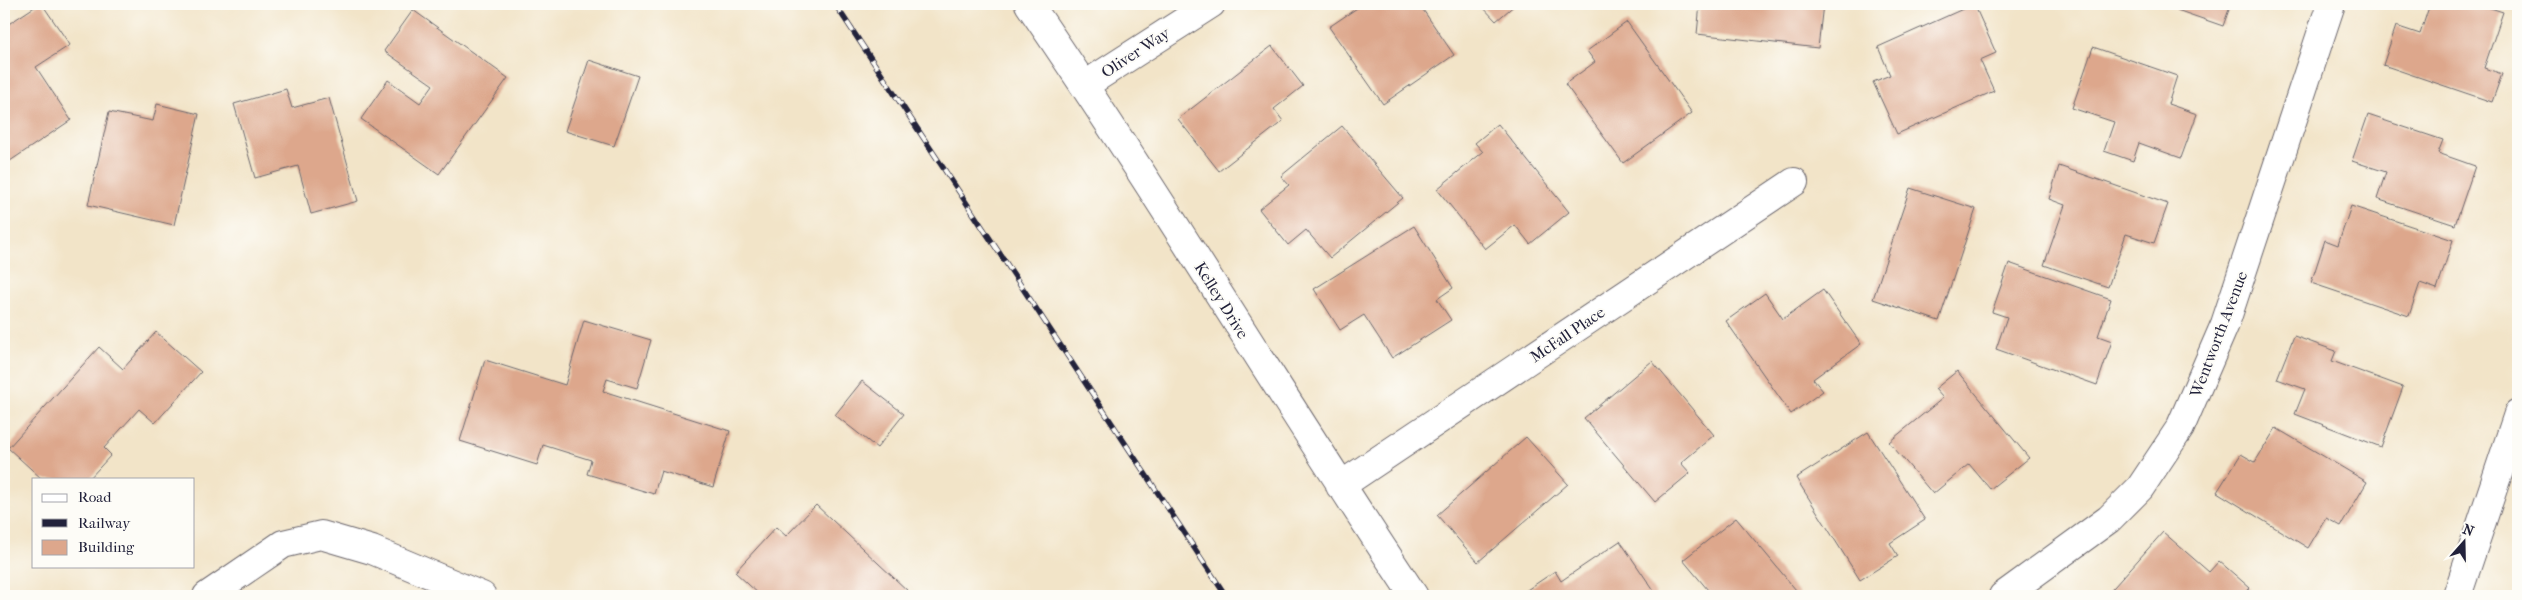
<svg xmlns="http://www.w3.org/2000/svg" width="2522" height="600" viewBox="0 0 2522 600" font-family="'IM FELL French Canon',serif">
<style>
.building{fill:#dda78c}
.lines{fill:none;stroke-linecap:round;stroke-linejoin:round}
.minor-casing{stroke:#6b666c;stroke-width:30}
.tertiary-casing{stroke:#6b666c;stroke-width:30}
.minor{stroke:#fff;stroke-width:28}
.tertiary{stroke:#fff;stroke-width:28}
.rail-casing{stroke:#22223b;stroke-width:5.5}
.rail{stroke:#fdfcf7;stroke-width:4;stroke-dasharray:11;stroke-linecap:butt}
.labels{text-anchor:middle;stroke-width:4;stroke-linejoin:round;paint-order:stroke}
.street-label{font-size:16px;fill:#22223b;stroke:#fdfcf7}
</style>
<rect width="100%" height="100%" fill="#fdfcf7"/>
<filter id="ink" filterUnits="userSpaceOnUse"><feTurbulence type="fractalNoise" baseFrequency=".02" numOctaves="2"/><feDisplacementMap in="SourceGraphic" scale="10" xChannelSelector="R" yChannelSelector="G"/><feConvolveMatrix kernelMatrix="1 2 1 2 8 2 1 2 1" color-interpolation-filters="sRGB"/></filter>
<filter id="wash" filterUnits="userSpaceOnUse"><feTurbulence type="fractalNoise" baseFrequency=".0096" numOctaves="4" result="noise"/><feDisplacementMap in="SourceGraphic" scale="20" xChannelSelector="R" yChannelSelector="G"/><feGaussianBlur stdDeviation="1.12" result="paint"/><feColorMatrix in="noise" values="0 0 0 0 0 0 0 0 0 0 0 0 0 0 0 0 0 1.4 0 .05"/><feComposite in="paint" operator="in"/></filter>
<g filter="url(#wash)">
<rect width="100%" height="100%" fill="#f2e4c8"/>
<g id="blocks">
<path class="building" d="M39 4H42L70 45 36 67 71 120 10 161 4 152V27Z
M1363 4H1419L1454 55 1383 104 1329 27Z
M1480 4H1516L1496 21Z
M1700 4H1823L1818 48 1697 34Z
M1974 4 1996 53 1980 60 1994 91 1897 134 1873 82 1890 75 1878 47Z
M2179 4H2231L2223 26 2177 10Z
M2430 4H2478L2503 12 2484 68 2502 74 2492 102 2383 65 2396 26 2420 34Z
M413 10 508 78 439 174 361 119 388 80 420 103 433 85 384 51Z
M1627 22 1692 113 1623 163 1565 84 1595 62 1587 51Z
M1272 46 1303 86 1274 109 1283 121 1219 171 1178 119Z
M2093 47 2177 76 2168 104 2197 114 2181 158 2139 143 2133 161 2104 151 2114 122 2072 108Z
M589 60 638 76 614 146 565 131Z
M286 89 292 108 329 98 358 201 311 214 298 166 255 178 234 104Z
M157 104 199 114 174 225 88 205 109 112 153 121Z
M2368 115 2443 140 2438 153 2475 166 2455 225 2377 199 2386 172 2352 161Z
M1498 124 1569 212 1530 244 1515 225 1485 249 1437 189 1483 152 1475 143Z
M1342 126 1403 198 1330 258 1306 230 1288 245 1259 209 1289 185 1281 176Z
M2059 166 2168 204 2154 243 2126 234 2108 287 2044 265 2065 205 2049 199Z
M1910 188 1976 209 1939 321 1873 299Z
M2351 206 2453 240 2437 289 2420 283 2409 316 2311 283 2325 240 2338 245Z
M1414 226 1453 288 1437 299 1451 320 1392 358 1364 315 1340 330 1314 289Z
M2009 263 2111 299 2098 336 2112 341 2097 385 1996 349 2007 317 1992 312Z
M1823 290 1861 344 1813 379 1823 391 1791 414 1726 321 1765 293 1783 319Z
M584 320 651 340 637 388 607 379 603 391 730 431 713 487 661 471 654 494 587 474 591 460 543 445 537 465 460 441 485 360 565 385Z
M156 332 201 372 155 423 139 409 104 448 111 455 89 479H42L8 448 99 347 123 369Z
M2294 336 2336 351 2332 361 2403 387 2381 447 2295 414 2305 389 2277 379Z
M1652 361 1714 435 1681 463 1690 473 1655 502 1584 418Z
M1957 371 2029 458 1990 489 1969 464 1933 494 1889 442 1943 398 1935 389Z
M862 381 904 414 877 448 835 415Z
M2276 428 2367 482 2341 526 2326 518 2308 548 2217 492 2241 454 2255 462Z
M1868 432 1925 520 1890 543 1898 556 1860 580 1796 478Z
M1526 437 1568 484 1478 562 1437 515Z
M816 505 909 592 906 596H761L735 572 776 527 786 536Z
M1736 518 1801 596H1713L1683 560Z
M2163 532 2209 572 2219 561 2250 588 2243 596H2106Z
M1620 541 1656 594 1653 596H1518L1555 571 1561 581Z"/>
</g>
</g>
<g filter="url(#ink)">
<use href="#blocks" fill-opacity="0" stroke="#6b666c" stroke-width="1"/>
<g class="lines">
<defs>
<path id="minor" d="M1029 4C1162 198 1283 400 1414 596
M1085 85 1211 4
M1340 486 1794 182
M207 596 283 544 321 535 372 550 482 596
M2003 596 2109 519 2140 488 2180 428 2225 324 2331 4"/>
<path id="tertiary" d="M2457 596 2518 414"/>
</defs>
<use href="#minor" class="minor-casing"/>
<use href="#tertiary" class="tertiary-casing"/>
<use href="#minor" class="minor"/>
<use href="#tertiary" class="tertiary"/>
<defs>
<path id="rail" d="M835 4 1226 596"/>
</defs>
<use href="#rail" class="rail-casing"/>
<use href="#rail" class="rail"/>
</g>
</g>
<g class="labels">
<g class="street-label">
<text transform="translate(1135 52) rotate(-33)" y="6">Oliver Way</text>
<text transform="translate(1222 300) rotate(58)" y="6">Kelley Drive</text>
<text transform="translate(1567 334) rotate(-34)" y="6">McFall Place</text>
<text transform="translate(2218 334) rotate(-69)" y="6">Wentworth Avenue</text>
</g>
</g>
<rect width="2522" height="600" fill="none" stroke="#fdfcf7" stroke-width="20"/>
<rect x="32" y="478" width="162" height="90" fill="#fdfcf7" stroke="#a5a5ac"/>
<rect x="42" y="494" width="25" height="8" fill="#ffffff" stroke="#a5a5ac"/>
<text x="78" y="502" font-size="15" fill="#22223b">Road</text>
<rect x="42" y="519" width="25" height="8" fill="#22223b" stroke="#a5a5ac"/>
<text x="78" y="528" font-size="15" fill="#22223b">Railway</text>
<rect x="42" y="540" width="25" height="15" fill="#dda78c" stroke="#a5a5ac"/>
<text x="78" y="552" font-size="15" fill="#22223b">Building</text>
<g transform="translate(2464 542) rotate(20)" stroke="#fdfcf7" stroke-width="4" paint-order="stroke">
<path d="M0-4L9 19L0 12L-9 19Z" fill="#22223b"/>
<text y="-8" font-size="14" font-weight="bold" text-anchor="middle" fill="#22223b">N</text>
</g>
</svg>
